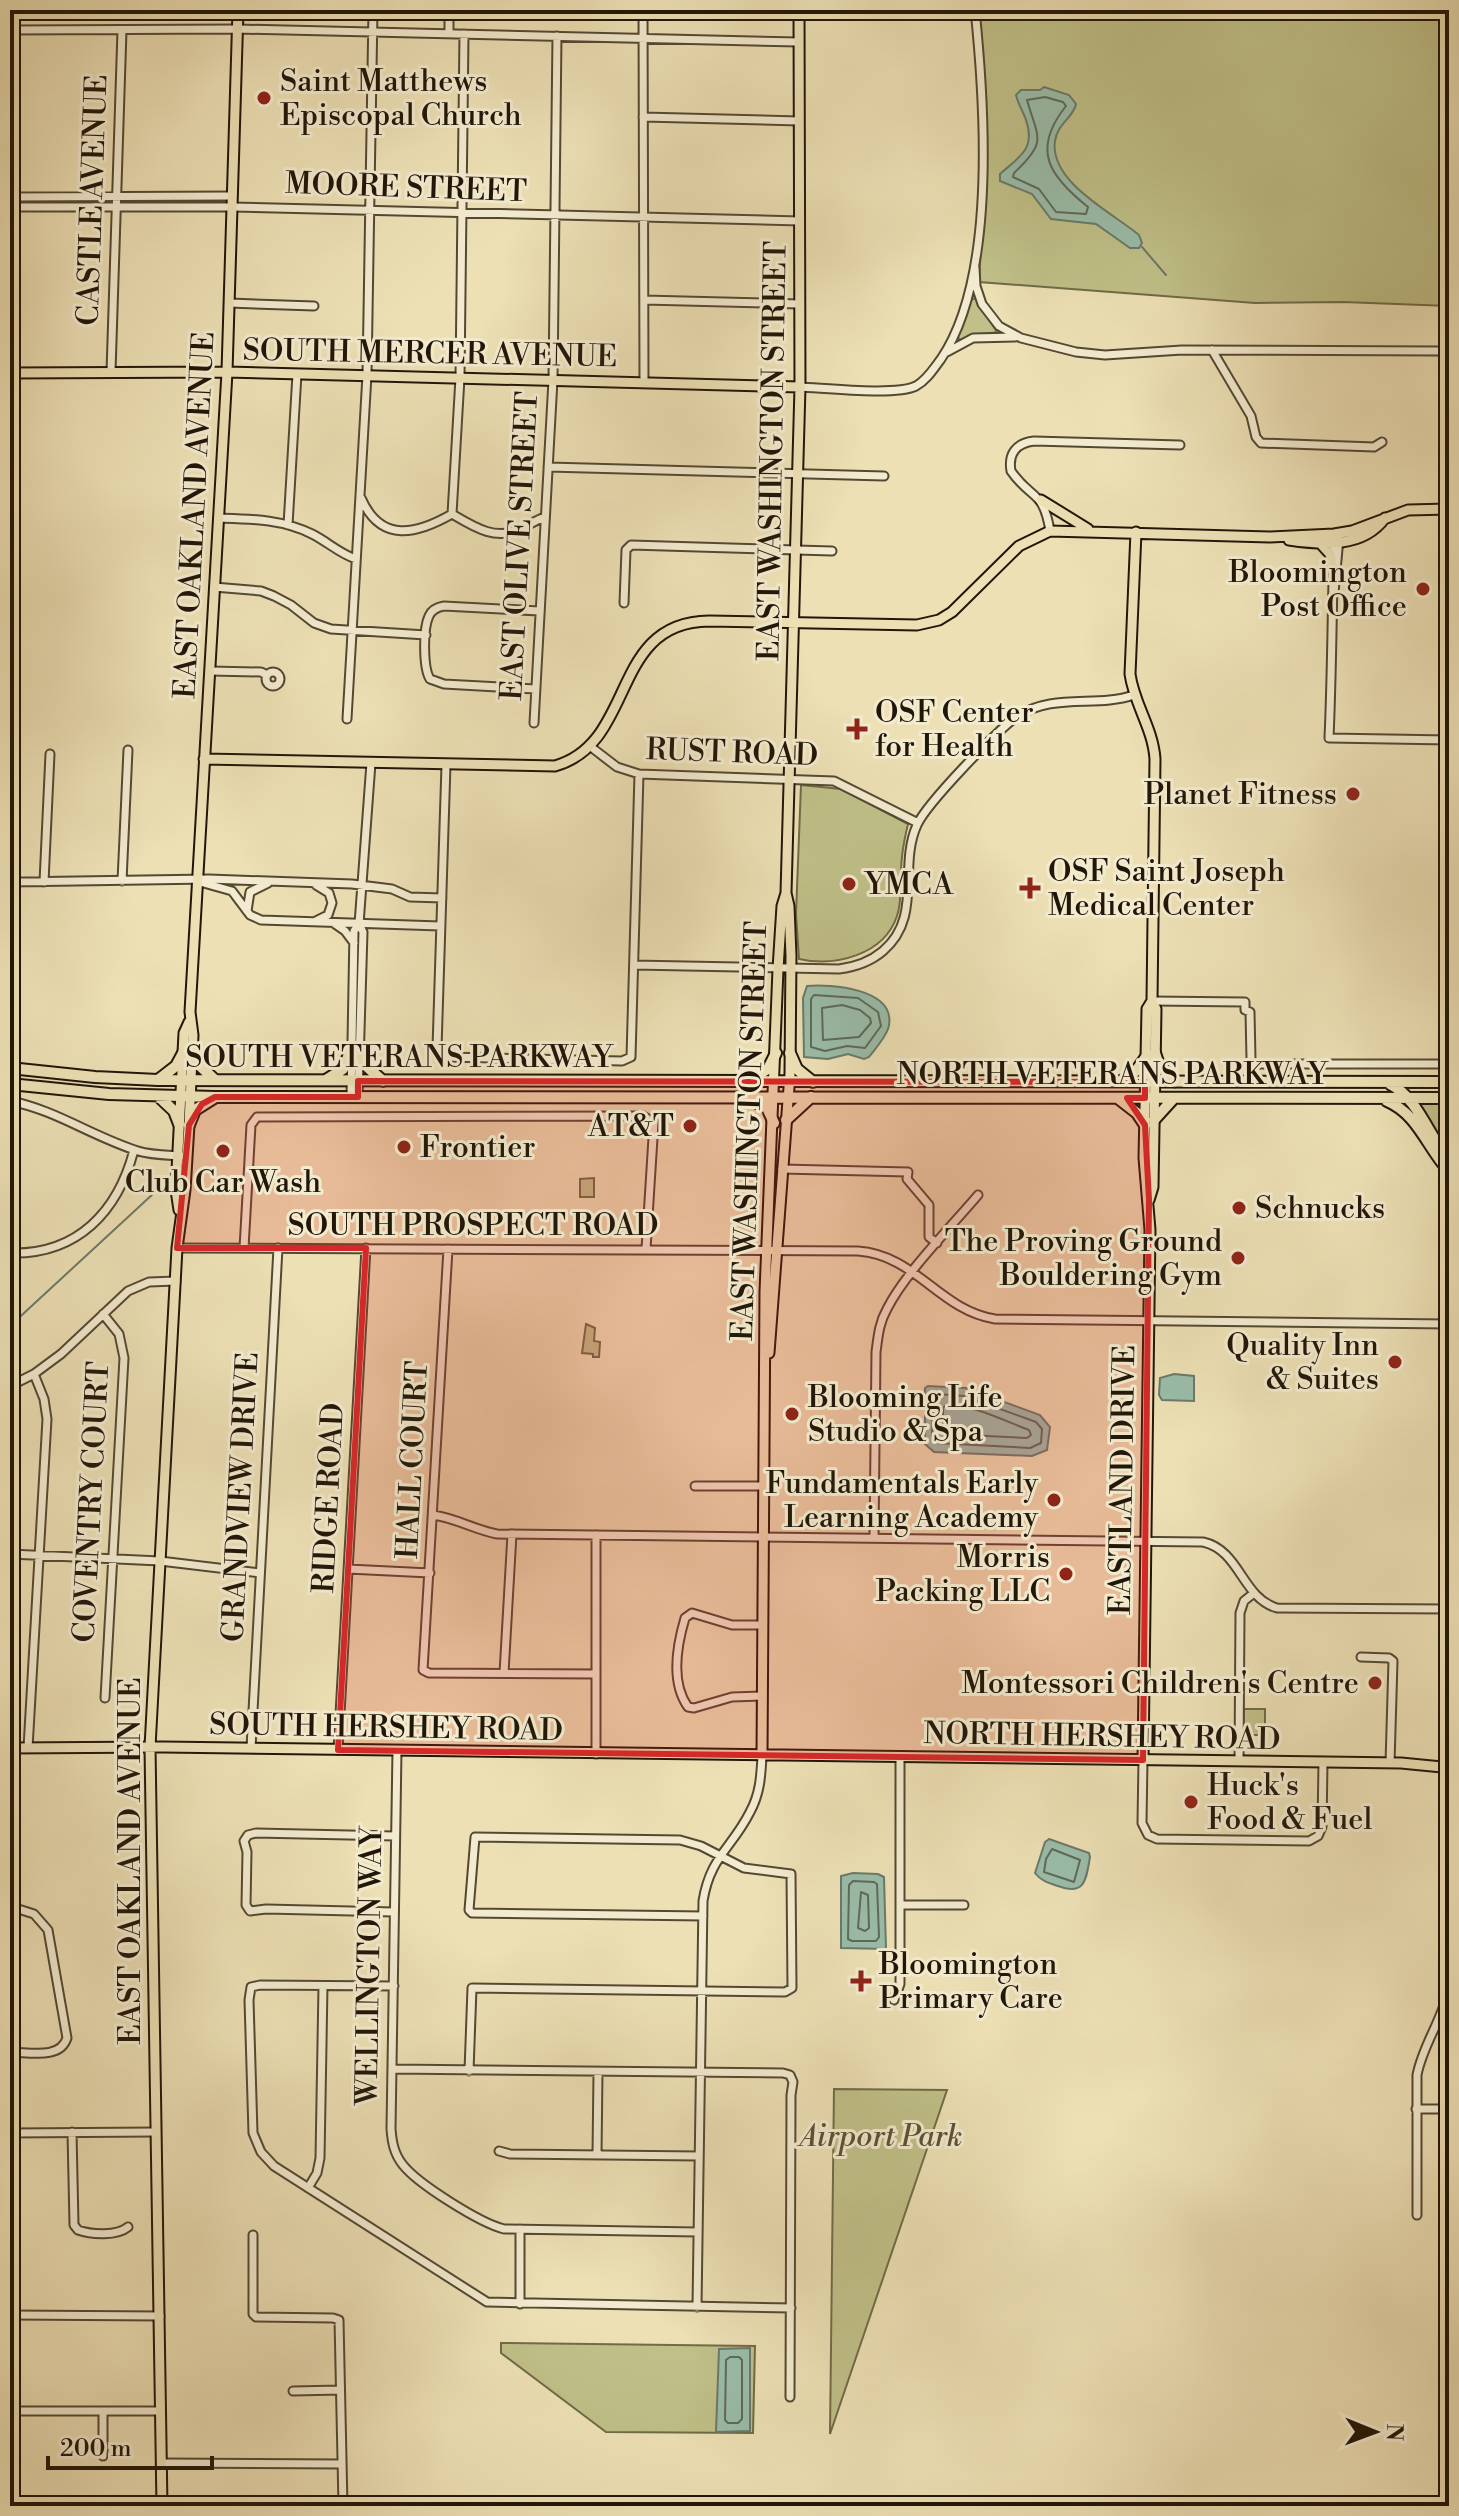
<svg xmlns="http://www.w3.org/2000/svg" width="1459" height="2516" viewBox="0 0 1459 2516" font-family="'Libre Bodoni',serif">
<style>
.green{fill:#c0c088;stroke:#706b48;stroke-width:2}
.water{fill:#9abdaa;stroke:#6a7a69;stroke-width:2}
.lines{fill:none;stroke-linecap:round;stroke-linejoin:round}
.shore{stroke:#5e6a59;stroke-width:2}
.stream{stroke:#6a7a69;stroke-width:2}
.minor-casing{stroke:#544833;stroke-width:11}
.major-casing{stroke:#211608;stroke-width:13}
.highway-casing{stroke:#211608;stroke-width:14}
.minor{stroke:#f3ebcf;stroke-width:7}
.major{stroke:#ede0b5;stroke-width:9}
.highway{stroke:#ede0b5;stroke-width:10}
.marked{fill:#d62828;fill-opacity:0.2;stroke:#d62828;stroke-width:6;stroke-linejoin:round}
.poi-dot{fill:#8f2418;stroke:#f3ebcf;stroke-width:3}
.labels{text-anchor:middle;stroke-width:6;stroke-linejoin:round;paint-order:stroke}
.poi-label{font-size:30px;fill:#211608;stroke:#f3ebcf;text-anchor:start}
.street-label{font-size:30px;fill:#211608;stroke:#f3ebcf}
.park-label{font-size:30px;font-style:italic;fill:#595235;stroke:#f3ebcf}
</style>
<rect width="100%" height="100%" fill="#ede0b5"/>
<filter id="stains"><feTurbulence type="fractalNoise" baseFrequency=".0025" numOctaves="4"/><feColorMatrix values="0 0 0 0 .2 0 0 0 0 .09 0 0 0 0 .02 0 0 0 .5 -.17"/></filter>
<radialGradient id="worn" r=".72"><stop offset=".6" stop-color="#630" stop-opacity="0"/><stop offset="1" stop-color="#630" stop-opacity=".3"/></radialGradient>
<path class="green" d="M978 10H1449V306L1343 302 1255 303 979 282 983 210V70Z
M10 199 109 200 110 202 106 204 10 205Z
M223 199 222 203 124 204 122 201Z
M975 298 997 332 960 340 957 336 971 300Z
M801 785 841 789 908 824C904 840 901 856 901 873 900 887 902 902 897 916 884 955 835 967 799 959L796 914Z
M1418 1104H1449V1155Z
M594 1178V1197H580V1179Z
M586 1324 595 1328 594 1341 600 1342 599 1357H593V1354L582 1353Z
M1244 1709H1265V1735H1243Z
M834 2089 947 2090 830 2434Z
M501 2343 755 2346 753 2433 606 2432 501 2353Z"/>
<path class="water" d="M1044 87 1069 95 1076 104C1074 117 1057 124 1055 141 1049 182 1113 213 1139 235L1142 243 1139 248H1130L1096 224 1051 219 1032 194 1000 181V174C1020 156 1036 149 1026 120 1023 111 1018 104 1016 95L1021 90H1040Z
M807 986C830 984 895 988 889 1025 888 1035 875 1049 869 1057L864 1059 848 1054 828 1059 804 1057 803 998Z
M1174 1374 1194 1376V1401L1162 1400 1159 1395 1160 1378Z
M928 1386 966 1388 1040 1415 1050 1427 1047 1450 1032 1456 934 1452 925 1444V1388Z
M1049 1839 1089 1853 1090 1857C1086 1880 1085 1896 1058 1886 1049 1883 1041 1881 1035 1873L1045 1842Z
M853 1873 878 1874 884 1877 886 1949 841 1948V1876Z
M750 2348V2431L716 2432 719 2349Z"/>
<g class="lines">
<path class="shore" d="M1045 97 1063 102 1066 106C1031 150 1049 176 1088 207L1086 214 1056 212 1039 189 1013 177 1014 173C1048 141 1038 139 1027 100Z
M814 995 858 998 878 1012 881 1026 865 1048 847 1046 825 1051 811 1047V999Z
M842 1005 860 1010 870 1018 871 1023 859 1037 823 1040 822 1008Z
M937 1394 964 1396 1036 1422 1042 1429 1041 1443 1030 1448 936 1443 932 1436 933 1397Z
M947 1404C975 1406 1003 1420 1029 1430L1031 1435 1027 1438 945 1434 943 1431V1408Z
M1052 1849 1080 1860 1074 1882 1044 1872 1046 1859Z
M853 1881 874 1882 877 1884 879 1937 876 1941H852L848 1939 849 1885Z
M861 1892 868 1895 869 1928 865 1931 858 1928Z
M730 2357H739L742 2360V2419L738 2423H728L725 2420 726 2360Z"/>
<path class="stream" d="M1142 247 1166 275
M10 1326 167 1181"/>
<defs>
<path id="minor" d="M643 10 644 383
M10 30 238 29 799 42
M449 33V10
M643 117 799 121
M10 197 232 196
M10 207H232L800 221
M975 268 976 286 982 304 999 326 1021 338 1076 352 1105 355 1182 350 1439 351 1448 357
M644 300 800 304
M229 303 314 306
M1212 350 1251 416 1256 437 1261 443 1374 447 1382 442
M947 352 973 338 1015 337
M111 372 122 30
M800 387C825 388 896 396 916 386 927 380 934 368 941 359 996 278 985 106 975 10
M548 467 884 476
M361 498C381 544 417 534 452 514
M452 514 460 378 464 34
M452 514C474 527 495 541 521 529 529 525 536 520 545 517
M218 518C251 519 282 519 312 534 328 542 340 554 356 559
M288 525 297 374
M1050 531C1043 489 1032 501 1011 471 1008 454 1016 443 1034 441L1180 445
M1334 541C1332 606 1332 672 1329 738L1449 740
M214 587 261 591 274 596 291 605 314 623 331 629 426 635
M1334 593 1339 538
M624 603 626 550 631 545 832 551
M210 671 261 672 267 675
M266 679a7 7 0 1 1 14 0a7 7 0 1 1-14 0Z
M535 689 444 684 430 679C423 668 423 628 429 616 432 609 438 607 444 606L539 611
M347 719 367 375 373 10
M534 723 553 380 557 36
M591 747 617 767 639 774 834 781 918 823
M446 765 437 1048 442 1056 448 1057 622 1061 631 1057 639 774
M122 881 128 750
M10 882 209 879 352 884 392 889 410 897 442 898
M44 882 50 754
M200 882 232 891 250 915 261 920 440 926
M247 911 250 892 268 883
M316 921 328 915 332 903 329 893 316 885
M335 924 345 931 354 943
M634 965 839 969C855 967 870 962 883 951 923 917 898 867 917 825 927 803 996 732 1016 717 1054 692 1095 708 1134 695
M1152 1001 1245 1002V1010L1250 1012 1251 1059 1254 1064H1449
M351 1097 354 931 359 924 371 763
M358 1097 363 932 359 924
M10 1101C56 1110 93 1137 138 1151 151 1155 166 1155 181 1156
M782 1169 908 1172 907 1179 929 1205V1237L937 1243
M177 1248 858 1251C916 1255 939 1310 995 1319L1449 1324
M244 1248 251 1125 257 1117 643 1116 654 1122 646 1249
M448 1249 423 1670 429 1673 596 1674
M10 1253C78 1255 118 1211 134 1150
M103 1314 119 1334 124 1358 105 1698
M10 1386 34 1374 61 1354 128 1291 149 1282 176 1281
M695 1486H763
M433 1515C456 1518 475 1530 497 1534L1203 1542C1240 1550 1242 1598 1277 1608L1449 1609
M874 1538 876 1352C878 1337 879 1323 887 1309 905 1273 951 1227 978 1195
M10 1554 160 1561 260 1573
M348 1569 430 1573
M762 1625H732L692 1613 685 1618C677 1645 670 1682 688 1707L694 1708 732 1697 762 1696
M1361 1657 1389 1658 1393 1661 1390 1763
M504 1673 512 1534
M28 1748 47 1419 44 1399 34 1374
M251 1748 278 1248
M338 1750 366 1248
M397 1751 391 2129C392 2142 394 2154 403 2165 418 2184 480 2223 504 2229L698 2232
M596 1754V1535
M1143 1760 1142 1823 1148 1835 1157 1839 1309 1841 1318 1836 1322 1827 1323 1762
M1239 1761 1240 1613 1244 1601 1254 1593
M10 1841C15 1860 18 1891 10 1910
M900 1905H964
M394 1912 266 1909 250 1911 246 1905 247 1852 244 1841 248 1835 256 1833 395 1836
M394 1986 260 1985 251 1987 249 2000 253 2133 261 2152 274 2166 487 2302 791 2308
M894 2000 900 1984V1758
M10 2052C29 2052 60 2060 67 2038L48 1930 34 1914 12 1907
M392 2069 783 2073 790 2075 793 2082 791 2095 790 2397
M469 2071 472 1988 785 1992 792 1988 791 1874 744 1868 701 1846 680 1840 475 1837 469 1910 472 1913 703 1916
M1416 2109H1449
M72 2132 74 2225 78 2230C92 2235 117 2236 128 2227
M10 2133 156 2132
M499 2151 510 2154 699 2156
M597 2155 598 2072
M308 2188 317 2173 320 2158 323 1986
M1417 2215V2075C1423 2044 1443 2019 1449 1988
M253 2235V2314L256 2317 333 2318 339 2320 343 2506
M520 2304V2229
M697 2307 703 1901C710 1857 732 1848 750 1812 760 1794 761 1776 762 1756
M10 2315 160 2316
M293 2391 340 2390
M10 2411H161
M103 2456V2411
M162 2463 342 2464"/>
<path id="major" d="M10 373 227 372 800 387
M1041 500 1088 529
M1136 532 1130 674C1134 704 1153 728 1155 759L1152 1001 1156 1009 1153 1187 1149 1200
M1289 540C1323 545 1363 548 1385 518
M1320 543 1330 554 1332 565
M204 759 555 766C637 743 609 622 709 621L917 625 939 620 952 612 1019 546 1050 531 1270 537 1334 534 1352 531 1408 510 1449 509
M179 1210 176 1190 184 1033 189 1022
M769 1353 790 1074 791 956 789 906 786 893
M10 1748 163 1747 1401 1763 1442 1767 1449 1770
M762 1756 765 1292 778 969 782 906 786 893 800 387 799 10
M1143 1760 1150 1230 1144 1158 1147 1009 1152 1001
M162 2506 150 1747 177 1248 185 1190 189 1125 193 1035 190 1012 227 372 238 10"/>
<path id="highway" d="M193 1049 198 1064 215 1080
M359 1051 365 1065 383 1081
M790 1053 797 1069 813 1082
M1155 1053 1159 1065 1175 1082
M10 1068 95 1077 158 1080 1449 1082
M751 1079 768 1069 776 1053
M158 1080 176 1066 183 1053
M326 1080 343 1069 350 1052
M1122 1081 1136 1071 1146 1057
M10 1084 109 1094 215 1097 1449 1098
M1390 1084C1419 1099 1428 1136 1449 1160
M158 1096 174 1111 179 1124
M1119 1099 1137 1113 1145 1125
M751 1100 767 1108 774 1123
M1387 1101C1418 1114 1427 1147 1449 1171
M786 1120 811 1097
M1154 1120 1174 1098
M189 1125 195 1110 214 1098"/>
</defs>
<use href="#minor" class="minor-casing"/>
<use href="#major" class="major-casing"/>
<use href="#highway" class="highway-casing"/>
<use href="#minor" class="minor"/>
<use href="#major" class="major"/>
<use href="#highway" class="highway"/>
</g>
<path class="marked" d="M358 1081 1145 1082V1098H1127L1145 1125 1149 1200 1143 1760 338 1750 366 1248H177L189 1125 202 1104 215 1097H358Z"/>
<g class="poi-dot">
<circle cx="264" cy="98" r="8"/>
<circle cx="1423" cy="589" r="8"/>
<path d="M853 717h8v8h8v8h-8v8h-8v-8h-8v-8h8z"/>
<circle cx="1353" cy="794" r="8"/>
<circle cx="849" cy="884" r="8"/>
<path d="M1026 876h8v8h8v8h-8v8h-8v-8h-8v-8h8z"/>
<circle cx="690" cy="1126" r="8"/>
<circle cx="404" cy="1147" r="8"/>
<circle cx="223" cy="1151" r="8"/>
<circle cx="1239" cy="1208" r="8"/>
<circle cx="1238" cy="1258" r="8"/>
<circle cx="1395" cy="1362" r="8"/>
<circle cx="792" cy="1414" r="8"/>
<circle cx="1054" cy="1500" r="8"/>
<circle cx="1066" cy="1574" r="8"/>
<circle cx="1375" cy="1683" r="8"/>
<circle cx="1191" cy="1802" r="8"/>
<path d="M857 1969h8v8h8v8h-8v8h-8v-8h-8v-8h8z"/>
</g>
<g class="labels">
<g class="poi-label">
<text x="280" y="91">Saint Matthews<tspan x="280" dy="34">Episcopal Church</tspan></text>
<text x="1407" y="582" text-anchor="end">Bloomington<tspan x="1407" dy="34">Post Office</tspan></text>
<text x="875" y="722">OSF Center<tspan x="875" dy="34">for Health</tspan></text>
<text x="1337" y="804" text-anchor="end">Planet Fitness</text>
<text x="1048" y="881">OSF Saint Joseph<tspan x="1048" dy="34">Medical Center</tspan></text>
<text x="865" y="894">YMCA</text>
<text x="674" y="1136" text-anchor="end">AT&amp;T</text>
<text x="420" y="1157">Frontier</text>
<text x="223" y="1192" text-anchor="middle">Club Car Wash</text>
<text x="1255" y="1218">Schnucks</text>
<text x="1222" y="1251" text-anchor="end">The Proving Ground<tspan x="1222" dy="34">Bouldering Gym</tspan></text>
<text x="1379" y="1355" text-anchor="end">Quality Inn<tspan x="1379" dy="34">&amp; Suites</tspan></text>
<text x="808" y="1407">Blooming Life<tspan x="808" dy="34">Studio &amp; Spa</tspan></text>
<text x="1038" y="1493" text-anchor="end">Fundamentals Early<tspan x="1038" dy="34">Learning Academy</tspan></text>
<text x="1050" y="1567" text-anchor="end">Morris<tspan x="1050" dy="34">Packing LLC</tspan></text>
<text x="1359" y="1693" text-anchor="end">Montessori Children's Centre</text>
<text x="1207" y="1795">Huck's<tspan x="1207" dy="34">Food &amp; Fuel</tspan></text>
<text x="879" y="1974">Bloomington<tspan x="879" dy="34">Primary Care</tspan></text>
</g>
<g class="street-label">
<text transform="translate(406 187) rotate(2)" y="10">MOORE STREET</text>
<text transform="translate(92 200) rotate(-88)" y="10">CASTLE AVENUE</text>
<text transform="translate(430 353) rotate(1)" y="10">SOUTH MERCER AVENUE</text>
<text transform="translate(772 451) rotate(-89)" y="10">EAST WASHINGTON STREET</text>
<text transform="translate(194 515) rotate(-87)" y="10">EAST OAKLAND AVENUE</text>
<text transform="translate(519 546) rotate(-87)" y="10">EAST OLIVE STREET</text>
<text transform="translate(732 752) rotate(2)" y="10">RUST ROAD</text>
<text x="399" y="1067">SOUTH VETERANS PARKWAY</text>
<text x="1112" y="1084">NORTH VETERANS PARKWAY</text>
<text transform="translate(749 1131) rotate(-88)" y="10">EAST WASHINGTON STREET</text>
<text x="473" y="1235">SOUTH PROSPECT ROAD</text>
<text transform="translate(412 1460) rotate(-87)" y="10">HALL COURT</text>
<text transform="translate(1122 1480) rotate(-89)" y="10">EASTLAND DRIVE</text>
<text transform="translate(240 1497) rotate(-87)" y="10">GRANDVIEW DRIVE</text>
<text transform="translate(328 1498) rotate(-87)" y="10">RIDGE ROAD</text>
<text transform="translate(91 1502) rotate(-87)" y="10">COVENTRY COURT</text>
<text transform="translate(386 1727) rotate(1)" y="10">SOUTH HERSHEY ROAD</text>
<text transform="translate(1102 1736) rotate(1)" y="10">NORTH HERSHEY ROAD</text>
<text transform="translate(130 1861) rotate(-90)" y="10">EAST OAKLAND AVENUE</text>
<text transform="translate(369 1966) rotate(-89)" y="10">WELLINGTON WAY</text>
</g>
<g class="park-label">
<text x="881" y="2146">Airport Park</text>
</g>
</g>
<rect width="1459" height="2516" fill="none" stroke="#ede0b5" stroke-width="40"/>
<rect x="12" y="12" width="1435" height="2492" fill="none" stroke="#211608" stroke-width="4"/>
<rect x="20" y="20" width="1419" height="2476" fill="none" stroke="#211608" stroke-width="2"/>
<g transform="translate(1375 2432) rotate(91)" stroke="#f3ebcf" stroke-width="6" paint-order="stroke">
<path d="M0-6L14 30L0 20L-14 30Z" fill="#211608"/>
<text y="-12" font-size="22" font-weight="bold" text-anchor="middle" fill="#211608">N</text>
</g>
<path d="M48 2456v12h164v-12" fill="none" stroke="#211608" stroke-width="4"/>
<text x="60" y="2456" font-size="24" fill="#211608" stroke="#f3ebcf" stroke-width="6" paint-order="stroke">200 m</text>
<rect width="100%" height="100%" filter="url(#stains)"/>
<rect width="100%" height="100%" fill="url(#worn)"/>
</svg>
